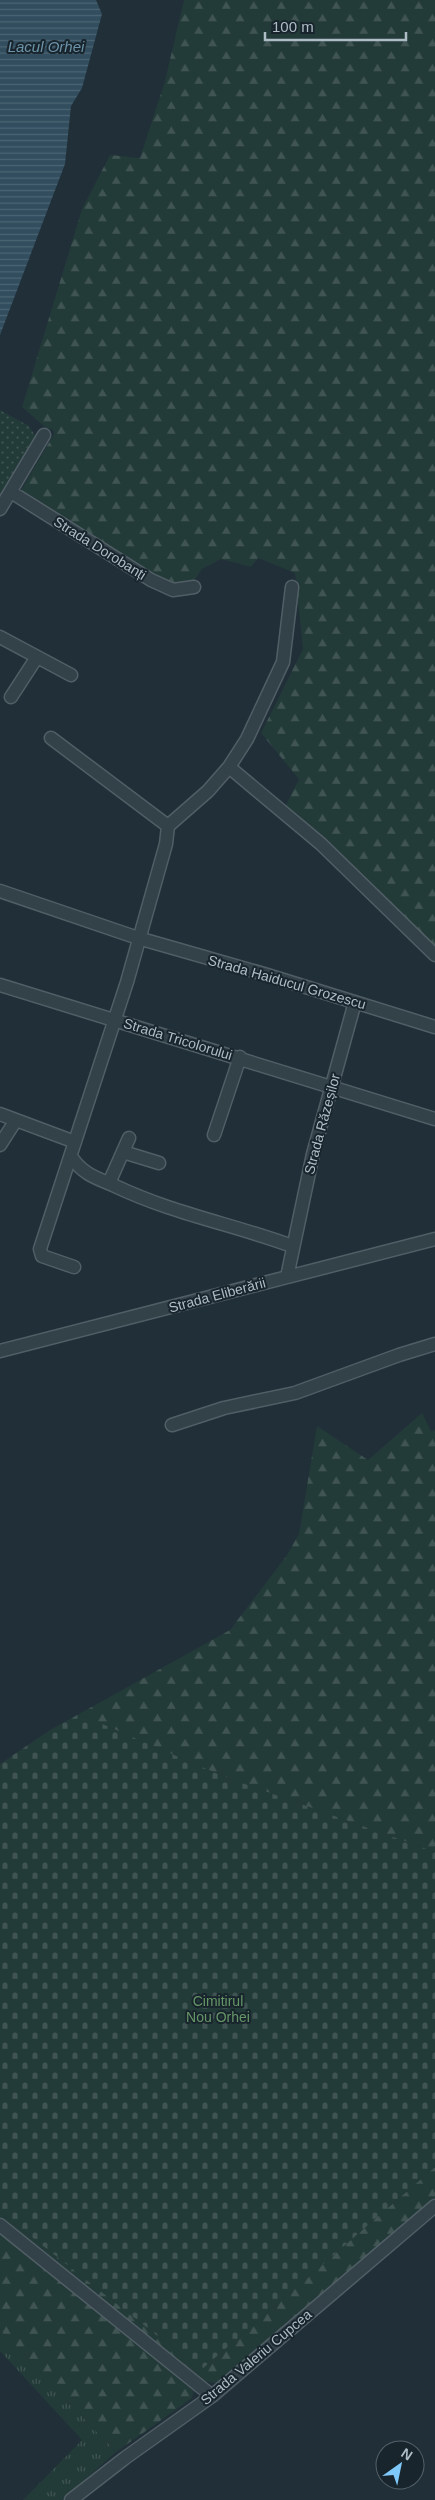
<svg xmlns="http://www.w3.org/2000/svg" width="435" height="2500" viewBox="0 0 435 2500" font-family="Arial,sans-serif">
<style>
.grass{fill:url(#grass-tufts)}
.forest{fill:url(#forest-firs)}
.cemetery{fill:url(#cemetery-stones)}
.park{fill:url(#park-dots)}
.water{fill:url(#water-rules)}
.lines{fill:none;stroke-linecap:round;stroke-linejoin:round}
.minor-casing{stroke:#515e66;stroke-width:15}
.minor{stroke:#334149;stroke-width:12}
.labels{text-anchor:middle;stroke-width:4;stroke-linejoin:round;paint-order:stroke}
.street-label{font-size:14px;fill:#aebcc5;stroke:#19252d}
.park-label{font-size:14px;fill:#659666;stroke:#19252d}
.water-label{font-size:15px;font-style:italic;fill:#6d94aa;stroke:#19252d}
</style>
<defs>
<pattern id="grass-tufts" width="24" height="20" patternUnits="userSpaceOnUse" patternTransform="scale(1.25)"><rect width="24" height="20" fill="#233b38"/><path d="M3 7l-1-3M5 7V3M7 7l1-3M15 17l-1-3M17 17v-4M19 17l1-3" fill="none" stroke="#405553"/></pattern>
<pattern id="forest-firs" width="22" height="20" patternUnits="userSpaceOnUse" patternTransform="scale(1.25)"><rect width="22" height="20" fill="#233b38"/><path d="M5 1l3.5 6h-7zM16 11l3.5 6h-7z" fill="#405553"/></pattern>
<pattern id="cemetery-stones" width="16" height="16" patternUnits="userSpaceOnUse" patternTransform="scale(1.25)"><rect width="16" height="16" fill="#233b38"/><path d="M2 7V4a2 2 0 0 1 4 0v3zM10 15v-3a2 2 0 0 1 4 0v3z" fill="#405553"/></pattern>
<pattern id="park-dots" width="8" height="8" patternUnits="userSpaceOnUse" patternTransform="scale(1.25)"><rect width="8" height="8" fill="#233b38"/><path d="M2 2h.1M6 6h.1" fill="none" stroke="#405553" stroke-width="1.8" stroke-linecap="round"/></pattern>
<pattern id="water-rules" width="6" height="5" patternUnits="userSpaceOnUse" patternTransform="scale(1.25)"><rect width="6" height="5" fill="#314d5e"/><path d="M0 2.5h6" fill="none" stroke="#4c6574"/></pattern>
</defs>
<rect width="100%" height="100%" fill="#202f38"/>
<path class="grass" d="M0 2330 116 2452 62 2500H23L82 2440 0 2351Z"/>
<path class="forest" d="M184 0H435V948L285 807 299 779 261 733 303 649 295 573 258 558 251 567 221 559 202 569 194 581 181 584 168 583 142 570 20 492 54 434 53 430 45 427 22 407 82 209 110 155 140 158 165 81Z
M422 1413 431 1431 435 1430V1852L225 1777 79 1714 230 1630 287 1555 299 1534 317 1426 368 1460Z
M435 2167V2200L224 2380 214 2383 199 2380 0 2220V2212L201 2370Z
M0 2232 189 2383 194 2392 191 2399 116 2452 0 2330Z"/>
<path class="cemetery" d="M79 1714 225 1777 435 1852V2167L201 2370 0 2212V1764L50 1730Z"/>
<path class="park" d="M0 410 29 426 36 437 0 500Z"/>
<path class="water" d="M0 0H96L102 14 82 88 71 106 65 164 0 335Z"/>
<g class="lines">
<defs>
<path id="minor" d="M11 492 151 580 173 590 194 587
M0 509 44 435
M0 637 71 675
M11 697 37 657
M51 738 168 826
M229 767 321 844 435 955
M0 891 138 938 264 974 435 1027
M0 985 435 1119
M0 1114 75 1142
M214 1135 240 1057
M0 1145 16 1120
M123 1152 159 1163
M72 1158C84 1175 97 1178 115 1186 174 1214 232 1224 292 1246
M109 1183 129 1138
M74 1267 42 1256 40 1249 127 982 166 844 168 826 208 791 229 767 247 739 283 662 292 587
M287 1277 313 1154 355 1002
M0 1351 435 1239
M172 1425 224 1408 295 1393 399 1355 435 1344
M0 2225 212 2396
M71 2500 125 2458 212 2396 435 2206"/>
</defs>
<use href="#minor" class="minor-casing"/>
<use href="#minor" class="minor"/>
</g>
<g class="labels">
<g class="street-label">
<text transform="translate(100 548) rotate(32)" y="5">Strada Dorobanți</text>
<text transform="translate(287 982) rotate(16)" y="5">Strada Haiducul Grozescu</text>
<text transform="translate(178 1039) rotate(17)" y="5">Strada Tricolorului</text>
<text transform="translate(322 1124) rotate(-75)" y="5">Strada Răzeșilor</text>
<text transform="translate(217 1295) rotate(-15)" y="5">Strada Eliberării</text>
<text transform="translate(256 2357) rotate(-40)" y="5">Strada Valeriu Cupcea</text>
</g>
<g class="park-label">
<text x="218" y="2006">Cimitirul<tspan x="218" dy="16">Nou Orhei</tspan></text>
</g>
<g class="water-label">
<text x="46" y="52">Lacul Orhei</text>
</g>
</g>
<g transform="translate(400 2465) rotate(33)"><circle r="24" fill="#19252d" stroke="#55616a"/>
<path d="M0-4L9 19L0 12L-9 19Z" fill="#7ec8fa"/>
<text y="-8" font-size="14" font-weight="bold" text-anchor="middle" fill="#aebcc5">N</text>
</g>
<path d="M265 32v8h141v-8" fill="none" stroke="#aebcc5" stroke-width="2.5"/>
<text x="272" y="32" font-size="15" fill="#aebcc5" stroke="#19252d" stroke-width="4" paint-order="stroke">100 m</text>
</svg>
